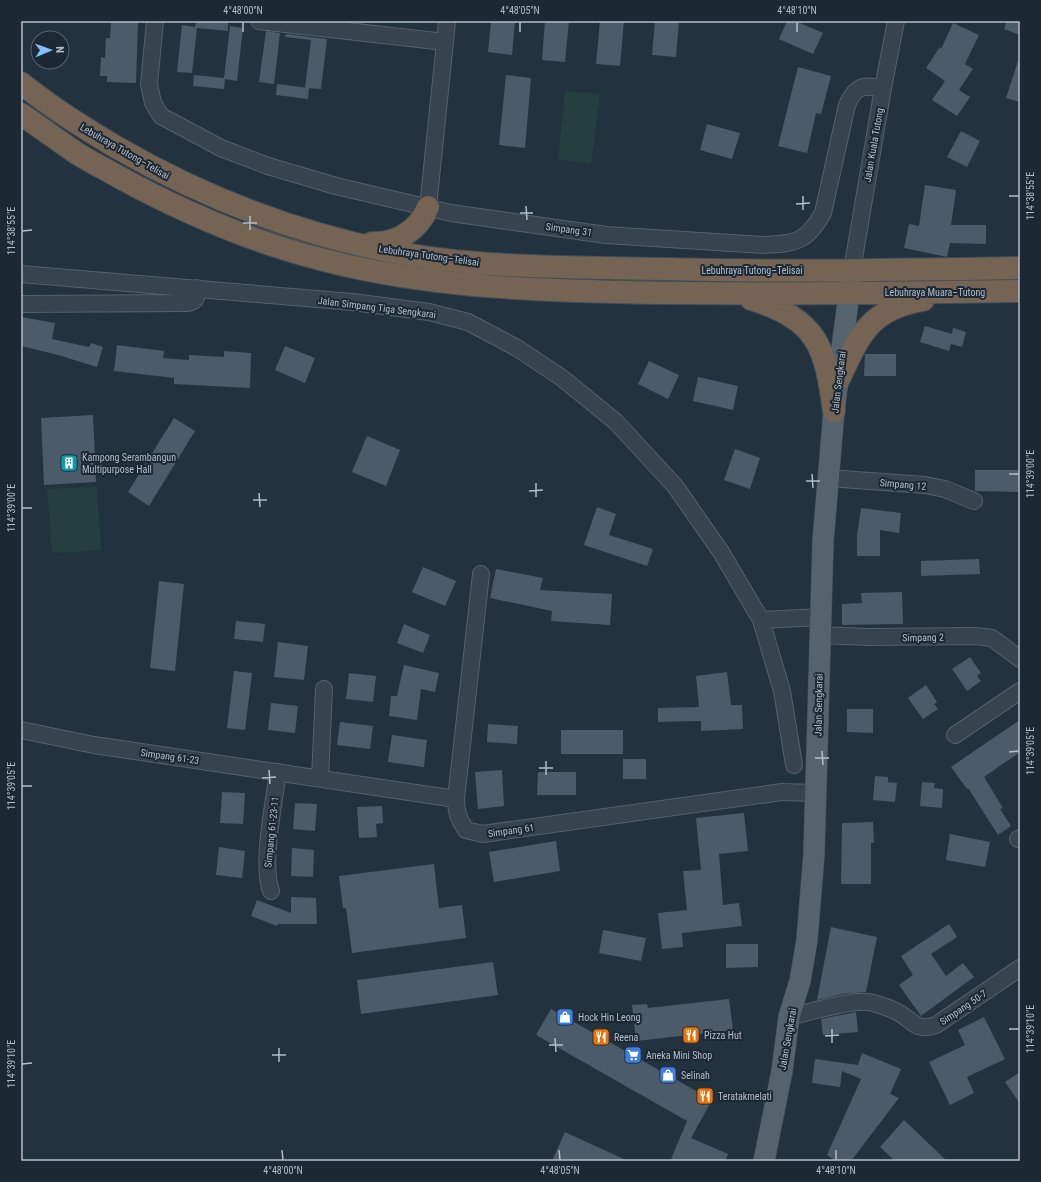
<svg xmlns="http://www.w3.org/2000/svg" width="1041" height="1182" viewBox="0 0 1041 1182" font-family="'Roboto Condensed',sans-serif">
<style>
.park{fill:#253f40}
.building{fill:#4c5b6a}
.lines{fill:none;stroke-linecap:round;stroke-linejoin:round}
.minor-casing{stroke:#55616c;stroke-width:18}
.major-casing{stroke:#434f5a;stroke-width:22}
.highway-casing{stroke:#424e59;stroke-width:24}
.minor{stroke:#37434e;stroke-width:16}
.major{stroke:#55636f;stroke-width:21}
.highway{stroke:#756454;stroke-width:22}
.ticks{fill:none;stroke:#b3beca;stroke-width:1.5}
.labels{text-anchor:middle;stroke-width:4;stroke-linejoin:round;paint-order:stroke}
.street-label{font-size:10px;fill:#b3beca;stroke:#1c2833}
.poi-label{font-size:10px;fill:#b3beca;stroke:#1c2833;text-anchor:start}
.neatline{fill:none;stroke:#b3beca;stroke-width:1.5}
.ticks-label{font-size:10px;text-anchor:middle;fill:#b3beca}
</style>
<rect width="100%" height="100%" fill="#23323f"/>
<path class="park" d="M565 91 600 94 591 164 558 159Z
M97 486 101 550 52 553 47 489Z"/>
<path class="building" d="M111 21H138L136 83 107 82V76H100L101 57 105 58 106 38H110Z
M196 21H228V31L197 28 192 73 177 72 182 25 195 27Z
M491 21H515L512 55 488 52Z
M545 21H569L565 62 542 60Z
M600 21H624L620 66 596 64Z
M655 21H679L676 57 652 55Z
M787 21H795L823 33 813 54 779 39Z
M1007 21H1020V35L1004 29Z
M953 23 979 35 965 64 973 69 959 90 970 97 957 116 932 100 945 81 926 68 940 47 941 49Z
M230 26 243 28 237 81 225 79 224 89 193 86 194 75 224 78Z
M266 31 280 33 274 84 259 82Z
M286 34 327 39 321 89 305 88 311 40 285 37Z
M1018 61H1020V102L1006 98Z
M798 67 831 76 821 114 816 113 807 153 778 146Z
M506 75 531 78 525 148 499 145Z
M277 84 309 88 308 99 276 95Z
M707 124 740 133 732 159 700 150Z
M961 131 980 141 967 167 947 157Z
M925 185 956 190 951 225H986V244L950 243 947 257 904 248 909 224 919 226Z
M21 317 55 323 52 339 89 347 91 343 103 347 97 367 58 355 21 346Z
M925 326 952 334 953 328 966 332 962 347 951 344 949 351 920 342Z
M117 345 164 351 163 358 189 360V355L224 357V351L251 353 250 388 174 384V378L114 371Z
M285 346 315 358 305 383 275 370Z
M865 354H896V376H864Z
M649 361 679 375 668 399 638 384Z
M698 377 738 386 733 410 693 401Z
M93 415 96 482 44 485 41 418Z
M174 418 195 431 149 506 128 492Z
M367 436 400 450 386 486 352 472Z
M735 449 760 458 750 489 724 480Z
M975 470H1020V492L975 491Z
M597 507 616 514 609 535 653 549 647 566 584 545Z
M861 508 901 513 899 533 880 530V556H857V535Z
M979 559 980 574 921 576V561Z
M423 567 456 581 445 606 412 592Z
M496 569 543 578 540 590 612 594 610 625 551 621 552 611 490 598Z
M159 581 184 584 175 671 150 668Z
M902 592 903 624 842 625V604L862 603 861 593Z
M236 621 265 624 263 642 234 639Z
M404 624 430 635 423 653 397 643Z
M278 642 308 646 304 680 274 677Z
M970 657 981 673 977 676 981 681 967 691 952 669Z
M404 665 439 673 435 692 421 689 417 720 389 716 391 696H397Z
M234 671 252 673 245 730 227 728Z
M727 672 731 705H742L743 729 701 731V721L658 722V708L699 707 696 676Z
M349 673 376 676 373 702 346 699Z
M926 685 937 702 934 704 938 709 923 719 908 698Z
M271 703 298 706 295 733 268 730Z
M847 709H873V733L847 732Z
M1020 720V752L984 777 1003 808 1000 809 1011 826 998 835 968 788 967 789 951 767Z
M340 722 373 726 370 749 337 745Z
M488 724 518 726 517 744 487 742Z
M561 730H623V754H561Z
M392 735 427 740 424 767 388 762Z
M623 759H646V779H623Z
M502 770 504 806 478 809 475 772Z
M538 772H576V795H537Z
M875 776 888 777V782L897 783 895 802 873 800Z
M922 782 935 783 934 788 943 789 942 808 920 806Z
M222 792 245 793 243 824 220 823Z
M295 803 317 804 315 831 293 829Z
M382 806 383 823 376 824 377 837 359 838 357 807Z
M744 813 748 851 719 854 723 905 739 903 742 926 682 933 683 947 662 949 658 913 687 910 683 871 701 870 696 818Z
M873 822 874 843H871V884H841L842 823Z
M950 834 990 842 985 867 946 860Z
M556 841 560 871 494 882 489 852Z
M219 847 245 851 242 878 216 875Z
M292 848 314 850 313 877 291 876Z
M434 864 439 908 462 905 466 938 352 953 346 908H343L339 876Z
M291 897 316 898 317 924H278L277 926 251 916 257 900 291 913Z
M949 924 957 937 931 954 946 976 963 963 974 977 921 1016 899 985 913 975 901 956Z
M831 927 877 937 866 992 843 994 817 1000Z
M603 930 646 938 641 961 599 953Z
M726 944H758V967L726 968Z
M493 962 498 995 361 1014 357 980Z
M729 999 733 1030 636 1041 632 1005 647 1004 648 1008Z
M551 1009 712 1100 691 1138 728 1154 725 1161H677L671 1159 687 1121 536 1035Z
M856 1012 858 1032 823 1035 821 1019Z
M984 1017 1005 1059 967 1077 974 1093 950 1105 929 1062 965 1045 958 1030Z
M862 1053 901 1069 890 1094 899 1098 851 1161H836L827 1155 861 1079 842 1071 840 1087 812 1083 815 1059 858 1065Z
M1020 1072V1104L1005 1082Z
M904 1120 947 1161H895L880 1147Z
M565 1132 628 1161H552Z"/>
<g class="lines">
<defs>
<path id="minor" d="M155 21 149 84 153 103 161 116 221 148 268 166 336 186 451 213 606 235 763 245C796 243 806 243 823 213L847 105C856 85 862 85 883 88
M259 21 445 42 428 207
M445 42 447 21
M852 270 883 88 896 21
M21 274 352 302 429 312 468 322 517 348 562 378 616 422 675 486 721 552 761 620 820 617
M21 304 188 303C197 301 197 297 197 288
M828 478 925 485 945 489 974 501
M481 574 456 799C456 812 459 820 466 830L483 834 782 792 815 793
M761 620 782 691 794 765
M819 635 869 637 975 636 992 638 1020 659
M21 730 94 745 456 799
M955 735 1020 691
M320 778 324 689
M1018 839 1020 838
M271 891C261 864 274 803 278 772
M789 1017C807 1013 857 997 873 1003 880 1005 887 1007 893 1010 912 1017 913 1033 936 1025L1020 968"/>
<path id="major" d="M764 1161 782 1071 789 1017 800 981 807 940 814 854 823 541 834 411 852 270"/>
<path id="highway" d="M21 83C50 107 84 128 116 147 201 196 292 232 388 251 479 269 573 267 665 269 783 272 901 270 1020 268
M21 114C38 126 55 138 72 150 86 160 102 167 117 176 183 212 251 242 324 260 436 289 551 291 666 293 784 294 902 293 1020 291
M372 243C397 244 419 230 428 207
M751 299C818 320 825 346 834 411
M839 379C860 334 870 309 923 300"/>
</defs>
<use href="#minor" class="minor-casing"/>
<use href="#major" class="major-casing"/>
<use href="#highway" class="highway-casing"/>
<use href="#minor" class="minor"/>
<use href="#major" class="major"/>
<use href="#highway" class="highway"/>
</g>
<path class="ticks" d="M243 22V32M520 22V32M797 22V32M803 196V210M1009 196H1019M796 204 810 203M526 206 527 220M520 213H533M250 216V230M243 223H257M22 231 32 230M812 474 813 488M1009 474H1019M806 481H820M536 483V497M529 491 543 490M259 493 260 507M253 500H267M22 508H32M822 751 823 765M1009 752 1019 751M815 758H829M546 761V775M539 768H553M269 770 270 784M262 778 276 777M22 786H32M832 1029V1043M1009 1029H1019M825 1036 839 1035M555 1038 556 1052M549 1045H563M279 1048V1062M272 1055H286M22 1064 32 1063M282 1150 283 1160M559 1150 560 1160M836 1150V1160"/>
<defs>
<symbol id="building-square" viewBox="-11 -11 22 22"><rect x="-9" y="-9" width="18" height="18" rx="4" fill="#0f9aa8" stroke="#1c2833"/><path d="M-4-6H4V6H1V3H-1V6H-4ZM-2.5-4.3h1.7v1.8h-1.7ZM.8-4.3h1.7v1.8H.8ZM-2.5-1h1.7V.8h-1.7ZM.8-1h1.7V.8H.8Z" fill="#fff"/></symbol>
<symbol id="shop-square" viewBox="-11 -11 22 22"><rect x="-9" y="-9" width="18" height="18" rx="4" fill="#3f7fe0" stroke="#1c2833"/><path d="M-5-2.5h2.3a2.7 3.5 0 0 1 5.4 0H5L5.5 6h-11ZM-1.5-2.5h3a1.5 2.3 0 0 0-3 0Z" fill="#fff"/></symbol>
<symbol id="restaurant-square" viewBox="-11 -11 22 22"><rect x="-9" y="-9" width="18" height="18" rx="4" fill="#e8710a" stroke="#1c2833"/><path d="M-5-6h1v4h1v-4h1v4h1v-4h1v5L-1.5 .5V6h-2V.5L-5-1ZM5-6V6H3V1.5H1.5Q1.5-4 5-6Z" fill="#fff"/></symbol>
<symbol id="supermarket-square" viewBox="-11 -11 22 22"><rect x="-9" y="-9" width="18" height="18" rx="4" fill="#3f7fe0" stroke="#1c2833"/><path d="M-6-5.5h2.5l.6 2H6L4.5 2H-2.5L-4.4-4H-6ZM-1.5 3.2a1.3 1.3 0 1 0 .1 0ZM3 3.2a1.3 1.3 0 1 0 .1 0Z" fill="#fff"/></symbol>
</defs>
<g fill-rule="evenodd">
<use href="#building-square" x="59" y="453" width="20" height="20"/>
<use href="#shop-square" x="555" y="1007" width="20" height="20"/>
<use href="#restaurant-square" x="681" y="1025" width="20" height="20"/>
<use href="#restaurant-square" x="591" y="1027" width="20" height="20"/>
<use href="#supermarket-square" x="623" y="1045" width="20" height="20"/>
<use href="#shop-square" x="658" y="1065" width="20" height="20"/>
<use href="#restaurant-square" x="695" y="1086" width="20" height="20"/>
</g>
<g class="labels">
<g class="street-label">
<text transform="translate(873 145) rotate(-80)" y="4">Jalan Kuala Tutong</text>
<text transform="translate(125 151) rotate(30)" y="4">Lebuhraya Tutong–Telisai</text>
<text transform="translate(569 229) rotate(8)" y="4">Simpang 31</text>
<text transform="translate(429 255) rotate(8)" y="4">Lebuhraya Tutong–Telisai</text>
<text x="752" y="274">Lebuhraya Tutong–Telisai</text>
<text x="935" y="296">Lebuhraya Muara–Tutong</text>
<text transform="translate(377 307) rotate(7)" y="4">Jalan Simpang Tiga Sengkarai</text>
<text transform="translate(838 382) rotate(-83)" y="4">Jalan Sengkarai</text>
<text transform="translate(903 484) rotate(5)" y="4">Simpang 12</text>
<text transform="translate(923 637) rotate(-1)" y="4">Simpang 2</text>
<text transform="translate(818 705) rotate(-89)" y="4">Jalan Sengkarai</text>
<text transform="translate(170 756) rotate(8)" y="4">Simpang 61-23</text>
<text transform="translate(511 830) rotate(-8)" y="4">Simpang 61</text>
<text transform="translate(271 832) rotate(-84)" y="4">Simpang 61-23-11</text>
<text transform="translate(963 1007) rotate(-34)" y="4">Simpang 50-7</text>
<text transform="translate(787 1039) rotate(-80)" y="4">Jalan Sengkarai</text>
</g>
<g class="poi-label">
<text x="82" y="461">Kampong Serambangun<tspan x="82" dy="12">Multipurpose Hall</tspan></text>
<text x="578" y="1021">Hock Hin Leong</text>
<text x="704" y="1039">Pizza Hut</text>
<text x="614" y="1041">Reena</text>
<text x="646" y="1059">Aneka Mini Shop</text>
<text x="681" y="1079">Selinah</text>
<text x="718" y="1100">Teratakmelati</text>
</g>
</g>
<rect width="1041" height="1182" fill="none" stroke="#1c2833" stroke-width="44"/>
<g transform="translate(50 50) rotate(88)"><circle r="19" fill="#1c2833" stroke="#58646f"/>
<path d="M0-3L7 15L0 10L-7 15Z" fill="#86c0fc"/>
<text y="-6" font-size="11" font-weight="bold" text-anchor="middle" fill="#b3beca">N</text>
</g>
<rect x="22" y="22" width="997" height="1138" class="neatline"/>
<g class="ticks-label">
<text x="243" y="14">4°48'00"N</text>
<text x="520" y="14">4°48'05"N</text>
<text x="797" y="14">4°48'10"N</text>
<text transform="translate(1030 196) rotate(-90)" y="4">114°38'55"E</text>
<text transform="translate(11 231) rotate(-90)" y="4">114°38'55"E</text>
<text transform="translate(1030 474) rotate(-90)" y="4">114°39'00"E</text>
<text transform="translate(11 508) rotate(-90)" y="4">114°39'00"E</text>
<text transform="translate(1030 751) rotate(-90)" y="4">114°39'05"E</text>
<text transform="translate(11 786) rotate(-90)" y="4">114°39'05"E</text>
<text transform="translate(1030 1029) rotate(-90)" y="4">114°39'10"E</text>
<text transform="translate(11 1064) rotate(-90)" y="4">114°39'10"E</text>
<text x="283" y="1174">4°48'00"N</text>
<text x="560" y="1174">4°48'05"N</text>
<text x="836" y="1174">4°48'10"N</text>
</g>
</svg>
